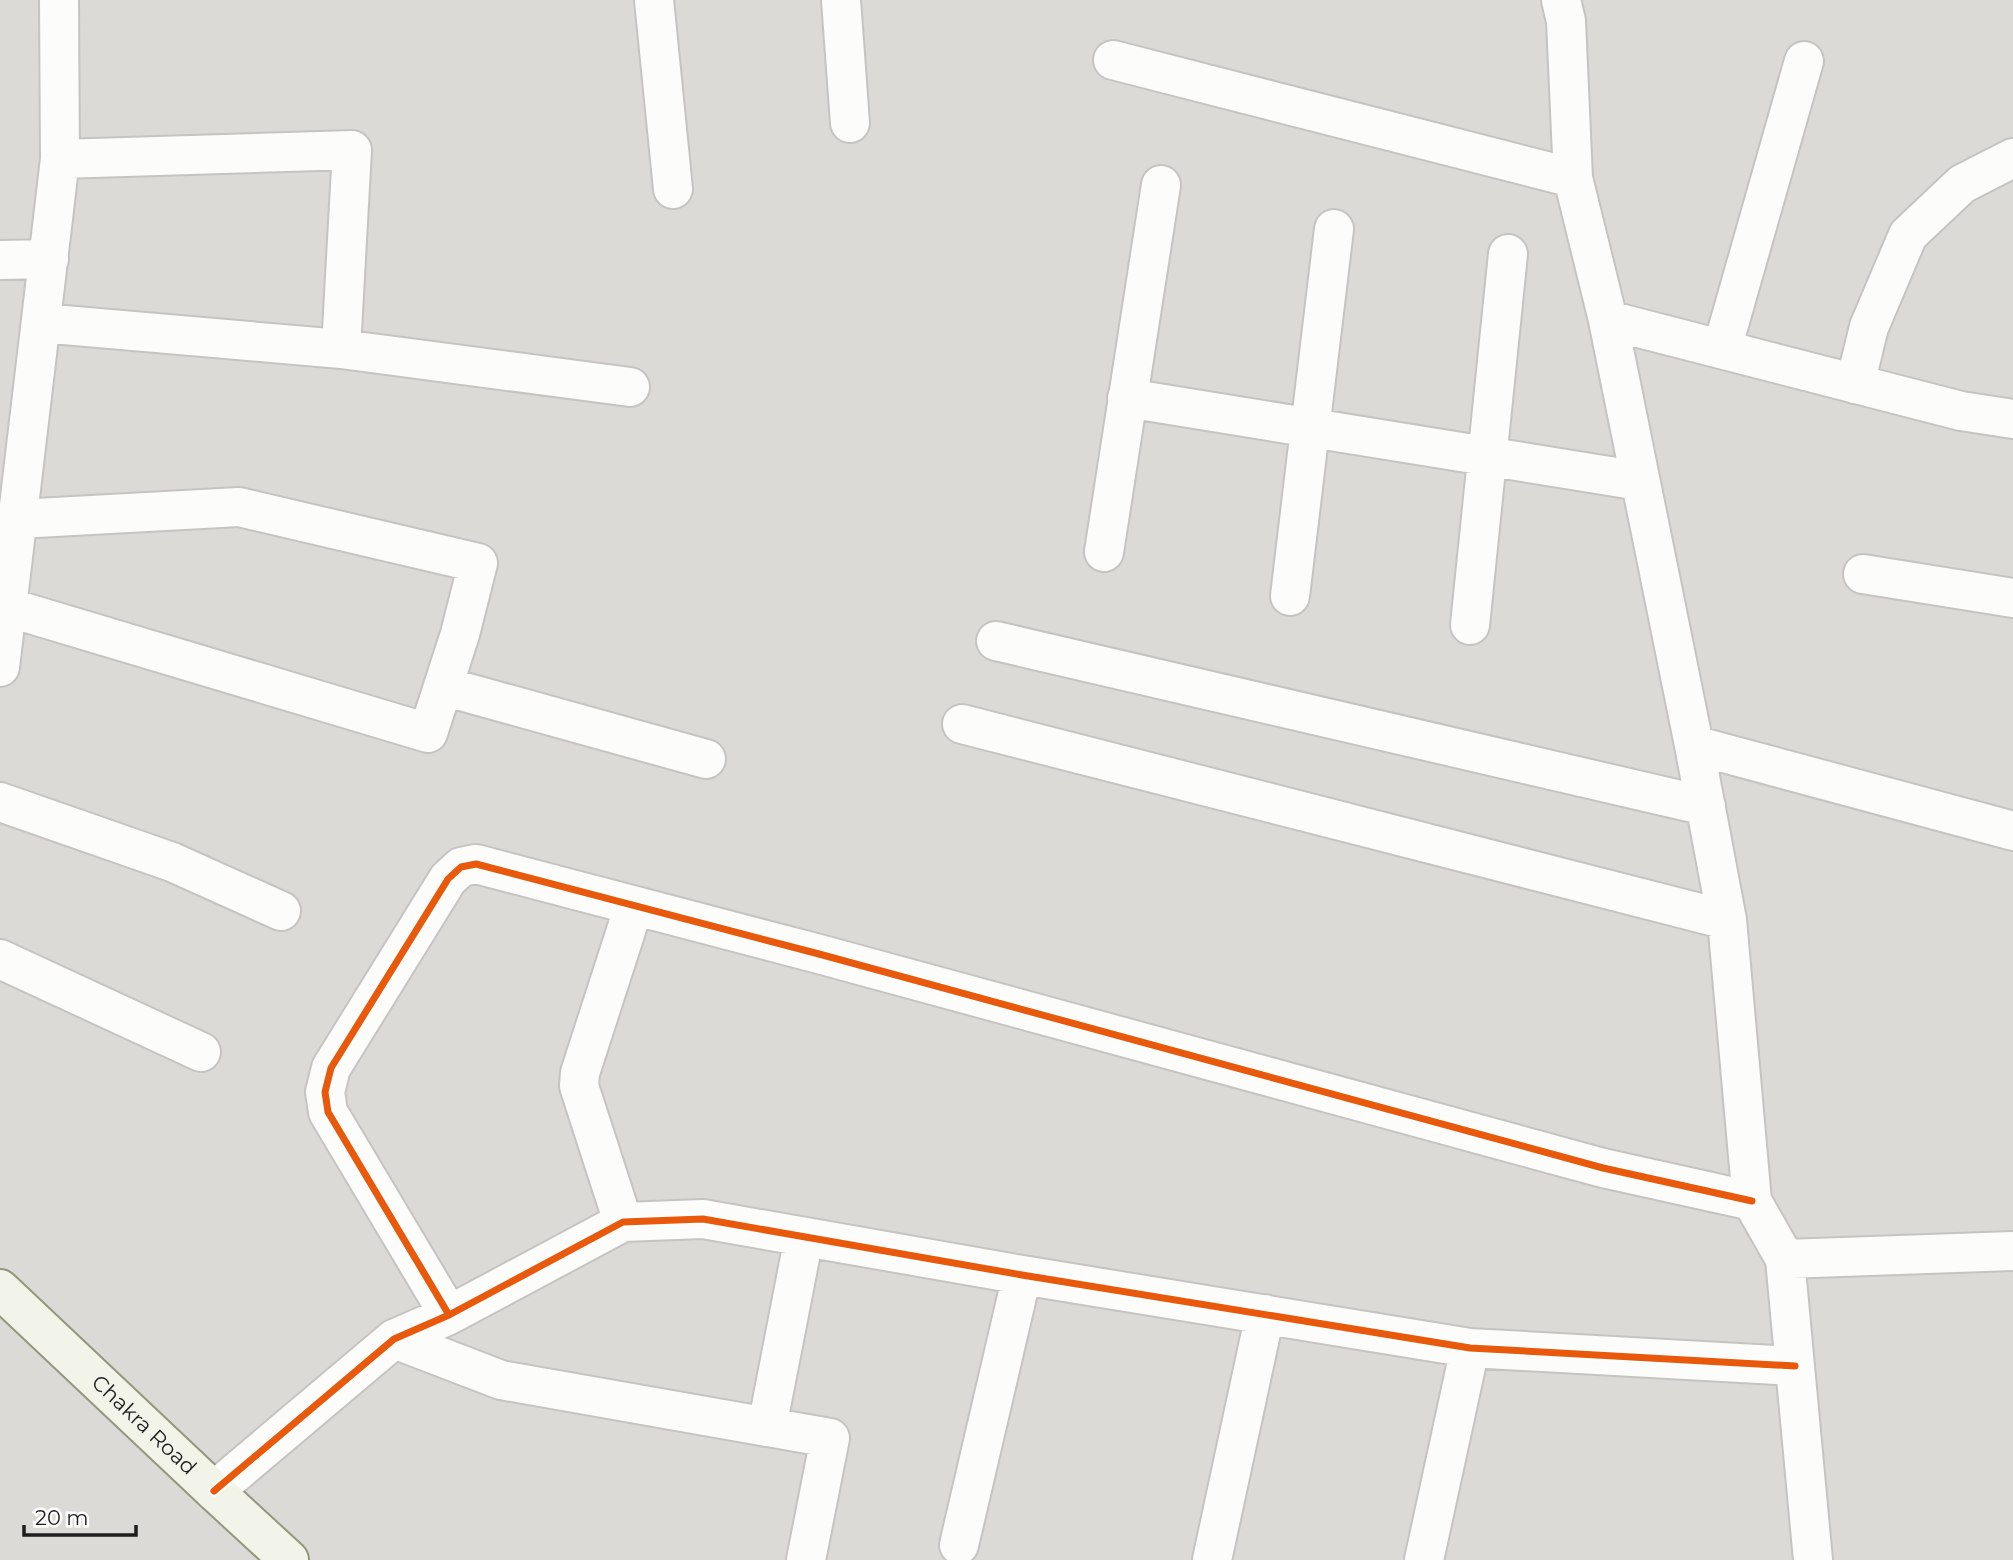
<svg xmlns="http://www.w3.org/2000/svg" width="2013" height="1560" viewBox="0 0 2013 1560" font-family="Montserrat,sans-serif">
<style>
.residential{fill:#dbdad7}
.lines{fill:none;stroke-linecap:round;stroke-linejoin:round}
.street-casing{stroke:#c5c4c2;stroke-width:42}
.secondary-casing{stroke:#92977d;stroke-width:42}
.street{stroke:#fcfcfb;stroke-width:38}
.secondary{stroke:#f2f4e9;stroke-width:38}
.cycleway-casing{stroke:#fff;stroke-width:11}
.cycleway{stroke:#e8590c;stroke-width:7}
.labels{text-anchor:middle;stroke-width:5;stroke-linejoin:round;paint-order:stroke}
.street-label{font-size:21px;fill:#1e1e1e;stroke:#fff}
</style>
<rect width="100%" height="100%" fill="#ecebe6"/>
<path class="residential" d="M0 0H2013V1560H0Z"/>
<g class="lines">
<defs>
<path id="street" d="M654 0 673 189
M841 0 850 123
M1561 0 1566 21 1573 178 1608 320 1694 745 1727 920 1752 1201 1785 1259 1813 1560
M1113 60 1573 178
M60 159 352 150 341 349
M0 260 49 259
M1608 320 1961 411 2013 419
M41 323 341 349 630 387
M1722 349 1804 61
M1855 384 1869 327 1908 235 1962 184 2013 158
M1127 398 1640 481
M1104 552 1161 185
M1863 574 2013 598
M1290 596 1334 229
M7 607 428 733 460 634 478 563 239 507 18 519
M1470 625 1508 254
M996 641 1706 806
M0 667 60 159 59 0
M443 686 706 759
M962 724 1727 920
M1694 745 2013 831
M0 802 172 862 281 911
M0 959 201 1052
M623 1222 579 1086 580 1073 634 906
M1785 1259 2013 1251
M449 1315 328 1112 325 1092 331 1068 448 879 461 867 476 864 819 954 1603 1168 1752 1201
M394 1339 501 1380 830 1438 806 1560
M767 1427 804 1237
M214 1491 394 1339 449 1315 623 1222 703 1219 1022 1275 1470 1348 1795 1366
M959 1545 1022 1275
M1212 1560 1265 1314
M1424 1560 1470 1348"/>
<g id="secondary">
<path id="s1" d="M0 1289 214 1491 289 1560"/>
</g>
</defs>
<use href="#street" class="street-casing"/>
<use href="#secondary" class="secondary-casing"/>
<use href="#street" class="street"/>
<use href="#secondary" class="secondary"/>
<defs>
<path id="cycleway" d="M449 1315 328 1112 325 1092 331 1068 448 879 461 867 476 864 819 954 1603 1168 1752 1201
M214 1491 394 1339 449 1315 623 1222 703 1219 1022 1275 1470 1348 1795 1366"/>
</defs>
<use href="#cycleway" class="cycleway-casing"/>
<use href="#cycleway" class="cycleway"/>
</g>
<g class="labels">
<g class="street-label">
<text dy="7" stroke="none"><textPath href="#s1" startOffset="198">Chakra Road</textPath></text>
</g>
</g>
<path d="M24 1525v10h112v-10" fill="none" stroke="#1e1e1e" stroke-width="3.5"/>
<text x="35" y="1525" font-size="21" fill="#1e1e1e" stroke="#ffffff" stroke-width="5" paint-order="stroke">20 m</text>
</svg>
